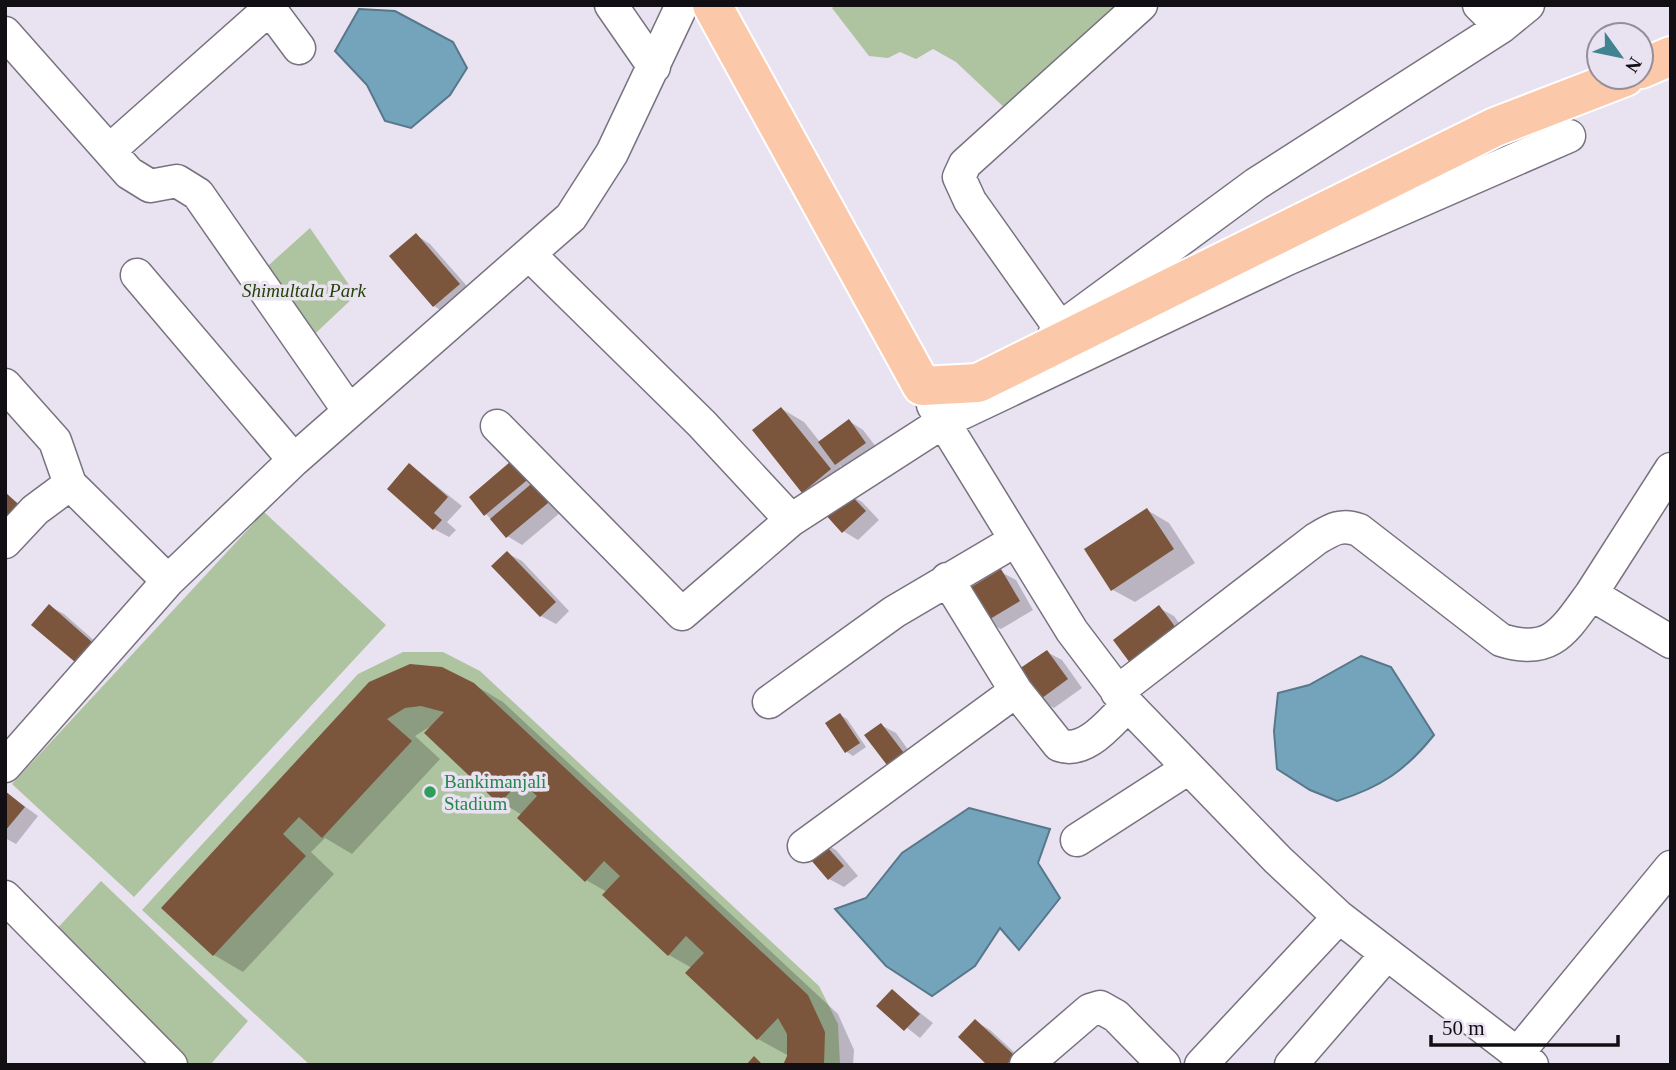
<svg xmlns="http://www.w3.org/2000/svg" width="1676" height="1070" viewBox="0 0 1676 1070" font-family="'Times New Roman',serif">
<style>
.green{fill:#aec4a0}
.water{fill:#74a4bc;stroke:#57778a;stroke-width:2}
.shadow{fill:#0003}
.building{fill:#7b563d}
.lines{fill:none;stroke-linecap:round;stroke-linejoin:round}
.minor-casing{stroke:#78727f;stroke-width:35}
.major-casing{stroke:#fff;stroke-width:42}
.minor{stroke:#fff;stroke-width:32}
.major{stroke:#fbc8aa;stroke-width:38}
.leisure-dot{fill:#2e9e5b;stroke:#e9e2f1;stroke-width:2.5}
.labels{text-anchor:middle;stroke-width:7;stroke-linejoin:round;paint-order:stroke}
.park-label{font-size:19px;font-style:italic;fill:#244205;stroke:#e9e2f1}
.leisure-label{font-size:19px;fill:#27864d;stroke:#e9e2f1;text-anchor:start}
</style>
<rect width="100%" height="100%" fill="#e9e2f1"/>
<path class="green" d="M835 5H1127L1010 113 956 62 933 49 916 59 900 52 888 58 869 56 832 8Z
M310 228 356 295 300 348 250 282Z
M264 512 386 625 134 897 12 784Z
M403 652H443L480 671 819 986 838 1024 840 1064 310 1065 142 910 358 674Z
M101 881 248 1021 210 1065H182L53 933Z"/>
<path class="water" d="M359 9 395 11 453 42 467 68 450 95 411 128 385 121 367 85 335 51Z
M1361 656 1391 667 1434 735C1405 771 1381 787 1337 801L1310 790 1277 769 1274 731 1278 693 1309 685Z
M969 808 1050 829 1038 863 1060 898 1019 950 1000 928 975 966 932 996 886 966 835 909 866 898 902 853Z"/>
<path class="shadow" d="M416 235 430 244 473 293 448 315 434 306Z
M782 409 804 422 820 442 849 421 863 430 880 452 851 473 839 465 852 482 825 504 803 491Z
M516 459 567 507 522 545 507 536 486 514Z
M410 465 462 506 447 522 456 530 449 537 434 529 389 489Z
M5 493 31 513 5 541Z
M848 494 862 502 879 520 858 540 843 531Z
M1147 510 1169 523 1195 563 1135 602 1113 590Z
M507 553 522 561 569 611 556 624 541 616Z
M1001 572 1016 580 1033 610 1001 629 986 621Z
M49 606 64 614 106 651 91 669 76 661Z
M1159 608 1174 616 1192 641 1148 674Z
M1047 652 1062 660 1082 688 1054 708 1039 700Z
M370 684H473L503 702 838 1014 854 1050 853 1065H785L789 1056 758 1039 688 973 692 968 669 955 607 892 586 880 522 815 501 802 431 726 415 736 440 759 352 854 325 838 311 852 334 874 243 972 214 955 163 908Z
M840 715 847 719 866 747 853 756 847 752 827 724Z
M881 725 896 733 920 766 906 777Z
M5 792 38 816 16 844 5 838Z
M821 842 836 850 858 876 844 887 829 879 808 854Z
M892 991 933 1023 920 1038 879 1006Z
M975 1021 990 1030 1028 1065H990Z"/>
<path class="building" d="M416 233 460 284 433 307 389 256Z
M781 407 831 469 802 493 752 430Z
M849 419 866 443 835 465 818 442Z
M516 457 532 476 484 516 469 497Z
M409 463 448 497 434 513 442 520 433 530 387 489Z
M537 479 554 498 506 538 490 519Z
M847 491 866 511 842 533 824 513Z
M5 492 18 504 5 517Z
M1147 508 1174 549 1111 591 1084 549Z
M507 551 556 602 540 617 491 566Z
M1001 569 1020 601 985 622 966 590Z
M49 604 92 642 75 662 31 625Z
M1159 605 1179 632 1133 667 1113 640Z
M1047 650 1068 679 1038 701 1016 671Z
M410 664 442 667 474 683 808 995 825 1032 824 1065H783L787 1056V1034L778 1018 757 1040 685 973 704 953 686 936 668 956 602 895 620 876 604 861 585 882 517 818 537 796 520 781 499 804 424 733 444 712 421 706 405 708 387 719 412 741 322 838 299 817 283 834 306 856 213 956 161 908 369 682Z
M840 713 860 743 845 753 825 723Z
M881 723 907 757 890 769 864 735Z
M5 791 25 807 5 831Z
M821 840 844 866 828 880 805 853Z
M892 989 920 1014 904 1031 876 1006Z
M975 1019 1015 1056 1006 1065H987L958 1037Z
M754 1056 763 1065H746Z"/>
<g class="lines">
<defs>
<path id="minor" d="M267 5 299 48
M611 5 654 67
M1501 27 1528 5
M5 33 129 173 150 186 177 181 198 194 349 411
M110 150 269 9
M530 255 702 424 791 520
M137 275 294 460
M1060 328 970 201 959 177 965 164 1141 5
M1055 332 1256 184 1501 27 1479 5
M5 385 55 441 70 484 168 581
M933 405 1072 631 1128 705 1278 860 1339 917 1532 1065
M497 426 682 614 791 520 943 422 1287 259 1569 136
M5 542 35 510 70 484
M947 579 1016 691 1059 745C1086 755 1110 722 1128 705
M1591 594 1671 469
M1117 692 1316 539C1331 530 1341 523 1359 530L1501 640C1551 656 1564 631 1591 594L1671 642
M769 702 894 612 1016 540
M5 766 168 581 294 460 571 217 612 153 682 5
M1077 840 1187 769
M804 846 1016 691
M5 897 171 1065
M1517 1054 1671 867
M1026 1065 1090 1010 1100 1007 1116 1016 1164 1065
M1201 1065 1339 917
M1291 1065 1386 955"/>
<path id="major" d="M712 5 922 386 978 383 1495 127 1625 77
M1641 69 1671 56"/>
</defs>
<use href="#minor" class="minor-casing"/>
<use href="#major" class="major-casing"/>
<use href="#minor" class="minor"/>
<use href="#major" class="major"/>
</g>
<circle class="leisure-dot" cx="430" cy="792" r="7"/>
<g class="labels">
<g class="park-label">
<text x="304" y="297">Shimultala Park</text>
</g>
<g class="leisure-label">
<text x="444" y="788">Bankimanjali<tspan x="444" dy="22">Stadium</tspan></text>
</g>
</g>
<rect width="1676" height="1070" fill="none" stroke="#120f14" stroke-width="14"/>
<g transform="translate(1620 56) rotate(123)"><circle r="33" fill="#e9e2f1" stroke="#938e99" stroke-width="2"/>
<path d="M0-5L12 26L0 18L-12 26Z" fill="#408492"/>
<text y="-10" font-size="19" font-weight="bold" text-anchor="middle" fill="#120f14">N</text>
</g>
<path d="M1431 1035v10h187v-10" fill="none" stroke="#120f14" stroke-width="3.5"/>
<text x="1442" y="1035" font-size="21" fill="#120f14" stroke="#e9e2f1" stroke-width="5" paint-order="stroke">50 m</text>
</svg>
